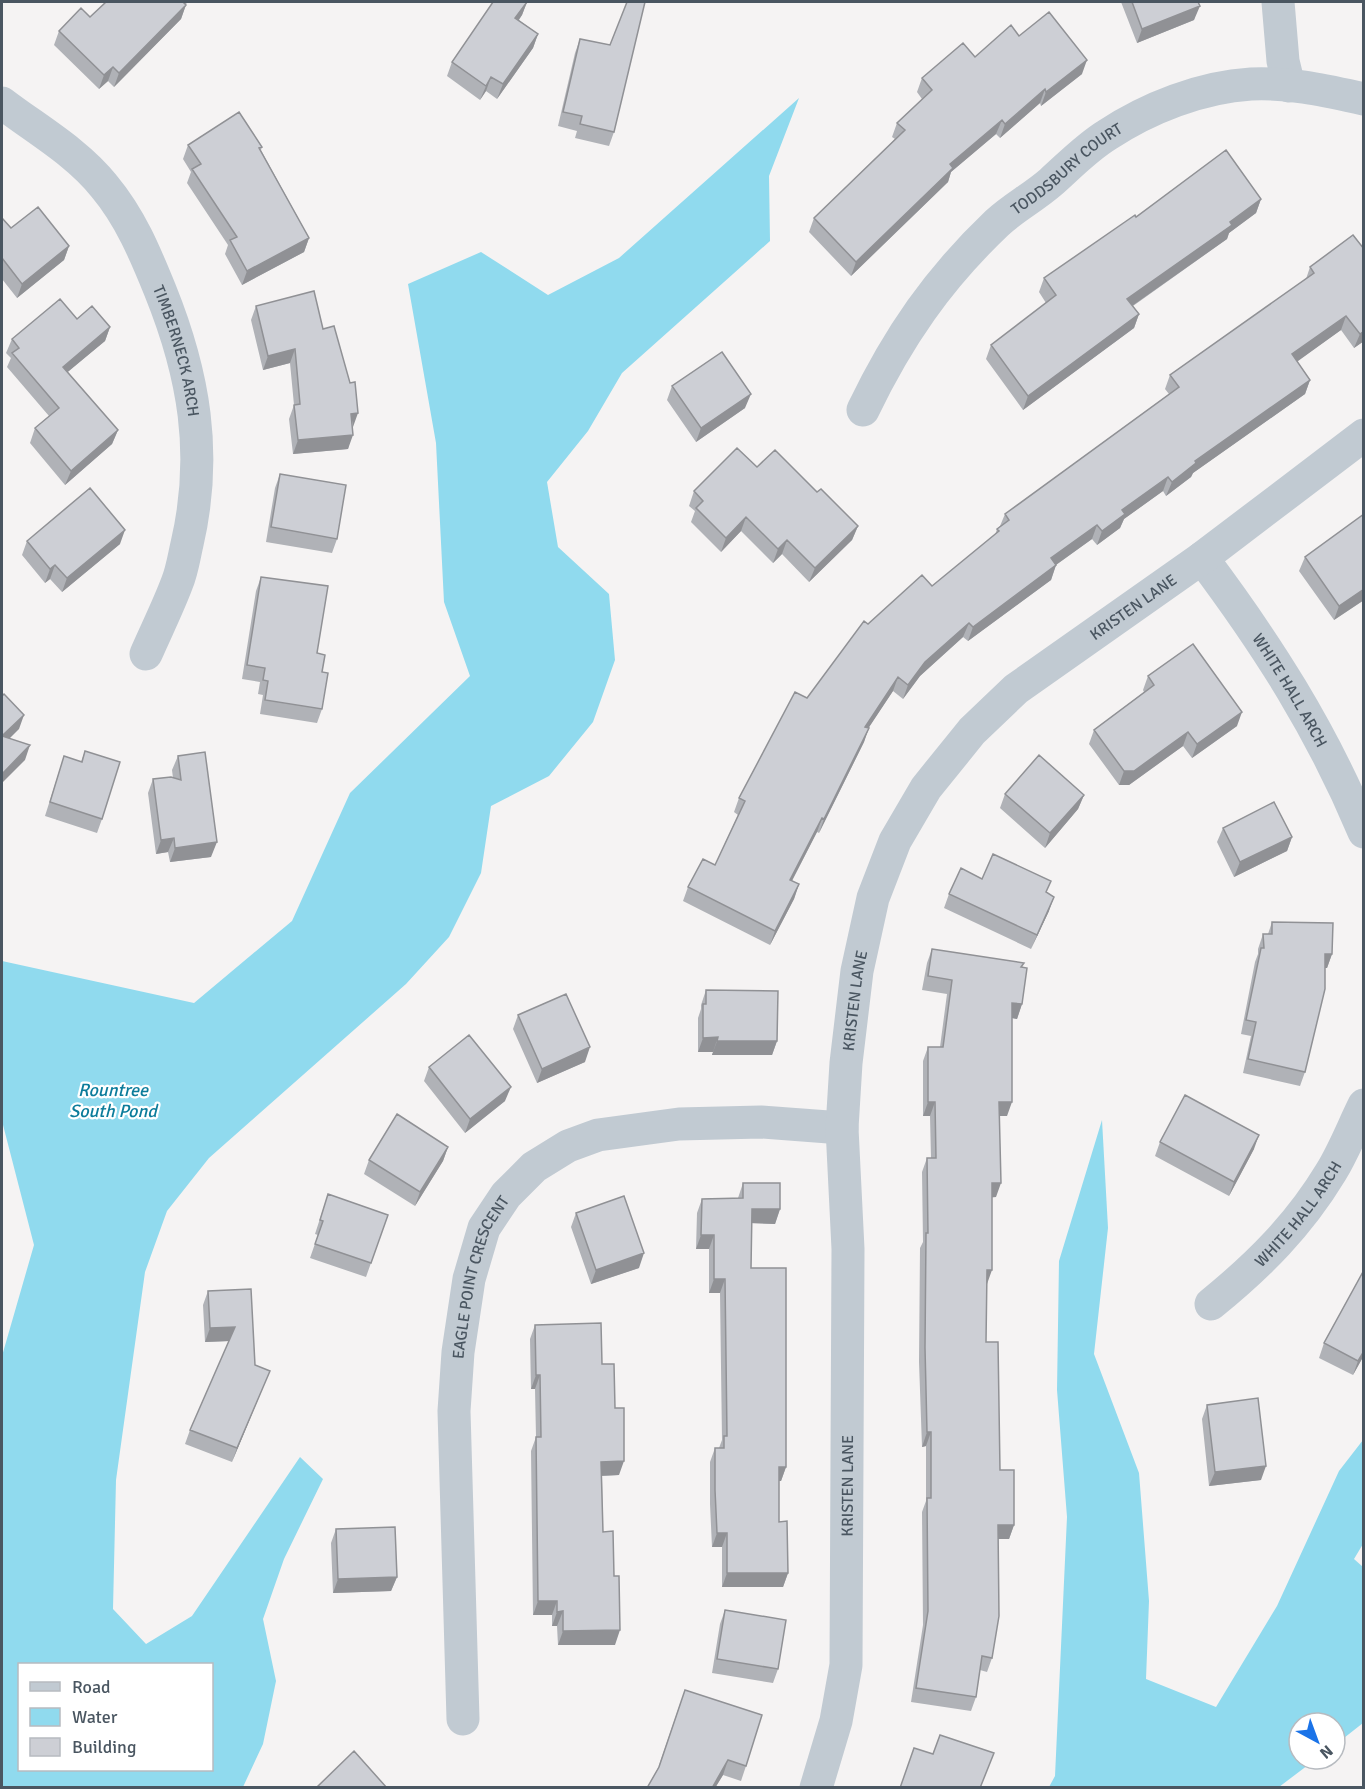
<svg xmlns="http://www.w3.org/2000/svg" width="1365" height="1789" viewBox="0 0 1365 1789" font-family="Signika,sans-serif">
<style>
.water{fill:#90daee;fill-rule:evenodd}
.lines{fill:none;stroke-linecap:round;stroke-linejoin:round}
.street{stroke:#c1cad2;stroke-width:33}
.wall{fill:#b0b2b7}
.shaded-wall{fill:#909195}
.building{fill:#cdcfd5;stroke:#909195;stroke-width:1.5}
.labels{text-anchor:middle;stroke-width:4.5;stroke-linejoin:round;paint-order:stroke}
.street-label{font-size:16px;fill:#4a5661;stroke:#fff}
.water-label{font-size:18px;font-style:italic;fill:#0c7c9b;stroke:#fff}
</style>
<rect width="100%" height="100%" fill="#f5f3f3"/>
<path class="water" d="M799 98 769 176 770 241 622 373 588 431 547 482 558 547 609 594 615 660 593 722 549 776 491 806 481 873 449 937 406 984 209 1158 167 1211 145 1272 116 1480 113 1609 146 1644 192 1616 300 1457 323 1479 284 1559 263 1619 276 1681 263 1744 243 1787H2V1356L34 1245 2 1121V961L194 1003 292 921 350 793 470 676 444 602 436 443 408 284 481 252 548 295 619 258ZM20 1664H212V1770H20Z
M1102 1120 1108 1228 1094 1354 1139 1473 1149 1601 1146 1679 1216 1707 1277 1606 1339 1471 1363 1440V1544L1354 1559 1363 1567V1723L1335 1745V1723H1299V1759H1316L1279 1787H1049L1055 1776 1067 1517 1057 1390 1059 1261Z"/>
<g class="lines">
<g class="street">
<path d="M1278 2 1283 61 1289 86"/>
<path id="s1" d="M2 103C36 129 77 152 104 186 130 217 145 253 160 290 194 374 208 454 187 544 184 557 182 571 177 583 168 607 156 631 146 654"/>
<path id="s2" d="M863 410C898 337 938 279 997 223 1013 208 1034 197 1051 182 1069 166 1086 148 1107 135 1148 108 1201 87 1251 84 1289 82 1327 91 1364 99"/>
<path id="s3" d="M1202 558C1268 646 1321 729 1364 832"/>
<path id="s4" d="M1211 1304C1259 1265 1299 1225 1331 1172 1344 1151 1353 1127 1364 1105"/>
<path id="s5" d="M463 1719 454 1411 458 1352 469 1279 484 1228 506 1195 534 1167 568 1146 598 1135 679 1124 761 1122 842 1128"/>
<path id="s6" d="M816 1788 836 1721 846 1665 848 1249 842 1128 846 1063 857 971 873 898 895 841 926 788 972 731 1016 689 1202 558 1364 435"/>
</g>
</g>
<path class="wall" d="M106 2H188L186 4 181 19 114 87 108 81 99 89 54 45 59 31 90 17Z
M527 2 522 15 519 20 538 34 533 48 497 99 486 91 480 100 447 76 452 62Z
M1121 2H1198L1194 20 1137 43Z
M1019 36 1082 74 1041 106 1040 103 1000 138 996 134 951 172 948 182 851 276 809 232 814 218 895 139 892 137 897 123 922 99 917 92 922 78 975 57Z
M580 39 610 45 614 132 609 146 575 138 577 131 558 126 575 53Z
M188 145 262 147 261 150 309 238 304 252 242 285 225 254 228 245 187 183 191 172 183 159Z
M1261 199 1256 213 1229 233 1227 239 1133 306 1139 314 1134 328 1023 410 986 359 991 345 1046 303 1039 292 1044 278 1136 217Z
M2 218 11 228 69 246 64 260 17 298 2 279Z
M1364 249V341L1354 348 1341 330 1297 361 1310 380 1305 394 1193 473 1191 477 1166 496 1163 491 1124 519 1120 528 1097 545 1092 539 1056 565 1051 580 968 641 963 637 920 676 903 699 893 691 868 728 864 742 819 833 817 832 792 881 799 884 794 899 770 945 683 901 688 887 715 865 738 815 734 812 739 798 807 698 868 624 932 586 995 535 997 529 1000 526 1005 514 1169 394 1165 389 1170 375 1306 279 1310 267Z
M256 306 323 329 353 427 348 449 293 454 289 419 294 405 290 363 263 370 251 320Z
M77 319 110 327 105 341 67 372 118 430 112 444 65 485 30 443 35 428 49 416 7 367 11 358 6 353 12 339Z
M672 386 745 408 696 442 667 400Z
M757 467 817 492 858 526 852 540 809 582 782 554 773 563 741 531 721 552 691 522 695 511 689 506 694 491Z
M280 474 337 539 332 553 266 542 275 488Z
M27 541 120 544 62 592 50 579 45 583 22 555Z
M1305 557 1364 600 1334 620 1299 571Z
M261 577 317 653 322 672V709L317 723 260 714 263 695 258 694 260 682 242 679 256 591Z
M1148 676 1237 726 1192 758 1183 746 1129 785H1119L1089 744 1094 730 1144 692 1143 690Z
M85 751 102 819 97 833 45 816 64 756 81 762Z
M178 756 211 857 170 862 168 852 156 854 148 793 153 779 173 778 172 770Z
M1005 794 1084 795 1078 809 1045 848 1000 808Z
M1223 828 1292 837 1287 851 1234 877 1217 842Z
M982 879 1047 893 1049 911 1031 949 944 908 949 894Z
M1272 922 1332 954 1327 968H1325L1305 1072 1300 1086 1243 1073 1251 1036 1241 1034 1255 962 1258 954V949L1263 934H1268Z
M932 949 1022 968V1004L1017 1019 1012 1018 1007 1116H1000L996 1197H992L986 1284V1342L1000 1470 1014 1525 1009 1539H998L992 1658 987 1672 980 1670 976 1697 971 1711 911 1702 923 1625 922 1512 926 1501V1446L922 1447 919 1362 920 1248 923 1242 922 1172 927 1158H931L930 1116H923V1061L928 1047H940L947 994 922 990 927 963Z
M706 990 777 1041 772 1055H712L713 1052H698V1018L701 1009V1005Z
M518 1015 585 1062 537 1083 513 1029Z
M429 1067 505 1101 465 1133 424 1081Z
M1160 1142 1254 1149 1229 1196 1155 1156Z
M448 1147 443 1161 415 1206 364 1174 369 1160Z
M743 1183 780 1209 775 1224 752 1223 751 1268 786 1467 781 1481H779V1522L788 1573 783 1587H722V1547H712L710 1504V1462L715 1448H719L722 1440 720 1293H709V1249H696L697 1213 702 1199 738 1198Z
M328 1194 388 1215 366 1277 310 1258 318 1235 315 1234Z
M576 1213 639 1268 591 1284 571 1227Z
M1364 1270V1358L1363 1357 1353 1375 1319 1358 1324 1343Z
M208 1291 255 1365 264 1385 232 1462 185 1444 190 1430 229 1341 205 1342 203 1305Z
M535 1325 602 1364 619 1475 602 1476 603 1532 615 1645H558L557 1626H552V1615H533L531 1451 536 1437 535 1389H531L530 1339Z
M1207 1405 1261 1480 1209 1486 1202 1419Z
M336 1529 397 1577 391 1591 333 1593 331 1543Z
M725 1610 778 1669 773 1683 712 1673 720 1624Z
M680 1704 746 1766 741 1781 723 1775 715 1788H647L658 1768Z"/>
<path class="shaded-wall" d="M527 2 522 15 510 32 515 18Z
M186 5 181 19 114 87 119 73Z
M1200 6 1194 20 1137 43 1142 29Z
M538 34 533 48 497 99 503 84Z
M1087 60 1082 74 1041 106 1046 92Z
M113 67 108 81 99 89 104 75Z
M491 77 486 91 480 100 486 86Z
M1045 89 1040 103 1000 138 1005 124Z
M1002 120 996 134 951 172 948 182 851 276 856 262 950 164Z
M1261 199 1256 213 1229 233 1227 239 1122 313 1127 299Z
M309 238 304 252 242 285 247 271Z
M69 246 64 260 17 298 22 284Z
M1139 314 1134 328 1023 410 1028 396Z
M1346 316 1341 330 1287 369 1292 354Z
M110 327 105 341 57 381 63 367Z
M1364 331V341L1354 348 1360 334Z
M295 349 290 363 263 370 268 356Z
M1310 380 1305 394 1193 473 1191 477 1166 496 1172 482 1195 461Z
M751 394 745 408 696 442 701 428Z
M358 413 353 427 351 414Z
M118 430 112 444 65 485 71 471Z
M353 435 348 449 293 454 298 440Z
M1168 477 1163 491 1124 519 1120 528 1097 545 1102 531 1122 510Z
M746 517 741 531 721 552 726 538Z
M1097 525 1092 539 1046 572 1051 558Z
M858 526 852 540 809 582 815 568Z
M125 530 120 544 62 592 67 578Z
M787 540 782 554 773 563 778 549Z
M55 565 50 579 45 583 50 569Z
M1056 565 1051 580 968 641 973 627Z
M1364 589V600L1334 620 1339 606Z
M969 623 963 637 920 676 903 699 908 685 925 662Z
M898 677 893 691 860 741 865 727Z
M1242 712 1237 726 1192 758 1197 744Z
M24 715 19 729 2 746V736Z
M869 728 864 742 819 833 824 819Z
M1188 732 1183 746 1129 785H1119L1124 771Z
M30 745 25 760 2 783V774Z
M1084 795 1078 809 1045 848 1050 833Z
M822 818 817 832 785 894 790 880Z
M1292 837 1287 851 1234 877 1240 862Z
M174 838 168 852 156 854 161 840Z
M217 842 211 857 170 862 175 848Z
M799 884 794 899 770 945 775 931Z
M1054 897 1049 911 1031 949 1037 935Z
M1325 954H1332L1327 968H1320Z
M1012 1003 1022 1004 1017 1019 1007 1017Z
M718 1037 713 1052H698L703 1038Z
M717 1041H777L772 1055H712Z
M590 1047 585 1062 537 1083 542 1069Z
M511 1087 505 1101 465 1133 470 1119Z
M928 1102H935L930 1116H923Z
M999 1102H1012L1007 1116H994Z
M1259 1135 1254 1149 1229 1196 1234 1182Z
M448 1147 443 1161 415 1206 420 1192Z
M992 1183H1001L996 1197 987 1198Z
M752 1209H780L775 1224 747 1223Z
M701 1235H714L709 1249H696Z
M644 1253 639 1268 591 1284 596 1270Z
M987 1270H992L987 1284 981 1285Z
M714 1279H725L720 1293H709Z
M235 1327 230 1341 205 1342 210 1328Z
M1364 1351 1363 1357 1353 1375 1358 1361Z
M270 1371 264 1385 232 1462 237 1448Z
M536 1375H540L535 1389H531Z
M927 1432H931L926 1446 922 1447Z
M624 1461 619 1475 596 1476 601 1462Z
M1266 1466 1261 1480 1209 1486 1215 1472Z
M779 1467H786L781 1481H774Z
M998 1525H1014L1009 1539H993Z
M717 1533H727L722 1547H712Z
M727 1573H788L783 1587H722Z
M397 1577 391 1591 333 1593 338 1579Z
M538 1601H557L552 1615H533Z
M563 1611 557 1626H552L557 1612Z
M620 1630 615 1645H558L563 1631Z
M728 1760 723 1775 715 1788H712Z"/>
<path class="building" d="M106 2H183L186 5 119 73 113 67 104 75 59 31 81 8 90 17Z
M493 2H527L515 18 538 34 503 84 491 77 486 86 452 62Z
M627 2H645L614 132 580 124 582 116 563 112 580 39 610 45Z
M1132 2H1198L1200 6 1142 29Z
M1049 12 1087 60 1046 92 1045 89 1005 124 1002 120 950 164 953 168 856 262 814 218 905 130 897 123 932 90 922 78 963 43 975 57 1011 25 1019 36Z
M239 112 262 147 259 148 309 238 247 271 230 240 237 237 192 169 201 164 188 145Z
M1226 150 1261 199 1230 222 1232 225 1127 299 1139 314 1028 396 991 345 1056 295 1044 278 1135 215 1136 217Z
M38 207 69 246 22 284 2 258V218L11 228Z
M1353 235 1364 249V331L1360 334 1346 316 1292 354 1310 380 1195 461 1196 463 1172 482 1168 477 1122 510 1125 514 1102 531 1097 525 1051 558 1056 565 973 627 969 623 925 662 908 685 898 677 865 727 869 728 824 819 822 818 790 880 799 884 775 931 688 887 703 859 715 865 745 801 739 798 795 692 807 698 864 621 868 624 922 575 932 586 999 531 997 529 1009 520 1005 514 1179 387 1170 375 1314 273 1310 267Z
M314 291 323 329 334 326 350 383 355 382 358 413 351 414 353 435 298 440 294 405 300 404 295 349 268 356 256 306Z
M60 299 77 319 92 306 110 327 63 367 118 430 71 471 35 428 59 408 12 353 19 348 12 339Z
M722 352 751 394 701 428 672 386Z
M737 448 757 467 775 450 817 492 821 489 858 526 815 568 787 540 778 549 746 517 726 538 696 508 703 501 694 491Z
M280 474 346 485 337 539 271 527Z
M90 488 125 530 67 578 55 565 50 569 27 541Z
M1364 514V589L1339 606 1305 557Z
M261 577 328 586 317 653 325 655 322 672 328 673 322 709 265 700 268 681 263 680 265 668 247 665Z
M1193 644 1242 712 1197 744 1188 732 1134 771H1124L1094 730 1154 685 1148 676Z
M4 694 24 715 2 736 30 745 2 774V696Z
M85 751 120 762 102 819 50 802 64 756 82 762Z
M205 752 217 842 175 848 174 838 161 840 153 779 171 777 181 780 178 756Z
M1039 755 1084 795 1050 833 1005 794Z
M1274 802 1292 837 1240 862 1223 828Z
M993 854 1051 881 1046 892 1054 897 1037 935 949 894 961 868 982 879Z
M1272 922 1333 923 1332 954H1325V989L1305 1072 1248 1059 1256 1022 1246 1020 1261 948H1264L1263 934H1272Z
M932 949 1024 963 1021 967 1027 968 1022 1004 1012 1003V1102H999L1001 1183H992V1270H987L986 1342H998L1000 1470H1014V1525H998L999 1616 992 1658 982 1656 976 1697 916 1688 928 1611 927 1498H931V1432H927L925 1348 926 1233H928L927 1158H936L935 1102H928V1047H943L952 980 928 976Z
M706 990 778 991 777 1041H717L718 1037 703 1038V1004H706Z
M566 994 590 1047 542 1069 518 1015Z
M469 1035 511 1087 470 1119 429 1067Z
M1185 1095 1259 1135 1234 1182 1160 1142Z
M397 1114 448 1147 420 1192 369 1160Z
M743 1183H780V1209H752L751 1268H786V1467H779V1522L787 1521 788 1573H727V1533H717L715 1490V1448H724V1436H727L725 1279H714V1235H701L702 1199 743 1198Z
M328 1194 388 1215 371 1263 315 1244 323 1221 320 1220Z
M624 1196 644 1253 596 1270 576 1213Z
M1364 1270V1351L1358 1361 1324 1343Z
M251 1289 255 1365 270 1371 237 1448 190 1430 235 1327 210 1328 208 1291Z
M601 1323 602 1364H614L615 1408H624V1461L601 1462 603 1532 613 1531 614 1576H619L620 1630 563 1631V1611L557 1612V1601H538L536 1437H541L540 1375H536L535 1325Z
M1258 1398 1266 1466 1215 1472 1207 1405Z
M395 1527 397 1577 338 1579 336 1529Z
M725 1610 786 1620 778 1669 717 1659Z
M685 1690 762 1715 746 1766 728 1760 712 1788H647L659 1767Z
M940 1735 994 1753 980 1788H900L914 1748 933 1754Z
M354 1751 387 1788H316Z"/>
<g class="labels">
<g class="street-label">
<text dy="6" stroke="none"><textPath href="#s2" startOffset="320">TODDSBURY COURT</textPath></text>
<text dy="6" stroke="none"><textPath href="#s1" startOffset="314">TIMBERNECK ARCH</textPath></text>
<text dy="6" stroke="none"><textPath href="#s6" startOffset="1296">KRISTEN LANE</textPath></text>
<text dy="6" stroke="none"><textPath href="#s3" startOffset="159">WHITE HALL ARCH</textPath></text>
<text dy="6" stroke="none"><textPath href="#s6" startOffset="792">KRISTEN LANE</textPath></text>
<text dy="6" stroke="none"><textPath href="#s4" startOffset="126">WHITE HALL ARCH</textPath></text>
<text dy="6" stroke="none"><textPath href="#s5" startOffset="446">EAGLE POINT CRESCENT</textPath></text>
<text dy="6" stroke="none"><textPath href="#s6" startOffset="306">KRISTEN LANE</textPath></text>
</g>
<g class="water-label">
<text x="113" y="1096">Rountree<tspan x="113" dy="21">South Pond</tspan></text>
</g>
</g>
<rect width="1365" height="1789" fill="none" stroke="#4a5661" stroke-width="6"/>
<rect x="18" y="1663" width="195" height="108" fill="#ffffff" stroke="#b7bbc0" stroke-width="1.5"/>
<rect x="30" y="1682" width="30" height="9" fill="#c1cad2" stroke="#b7bbc0" stroke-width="1.5"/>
<text x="72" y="1693" font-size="18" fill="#4a5661">Road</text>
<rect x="30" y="1708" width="30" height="18" fill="#90daee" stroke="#b7bbc0" stroke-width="1.5"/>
<text x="72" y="1723" font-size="18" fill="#4a5661">Water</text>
<rect x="30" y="1738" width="30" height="18" fill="#cdcfd5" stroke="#b7bbc0" stroke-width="1.5"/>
<text x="72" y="1753" font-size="18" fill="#4a5661">Building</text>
<g transform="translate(1317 1741) rotate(139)"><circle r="28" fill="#ffffff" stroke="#b7bbc0" stroke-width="1.5"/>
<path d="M0-4.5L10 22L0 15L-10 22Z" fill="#1a73e8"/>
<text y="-9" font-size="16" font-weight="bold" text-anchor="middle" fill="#4a5661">N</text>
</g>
</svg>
